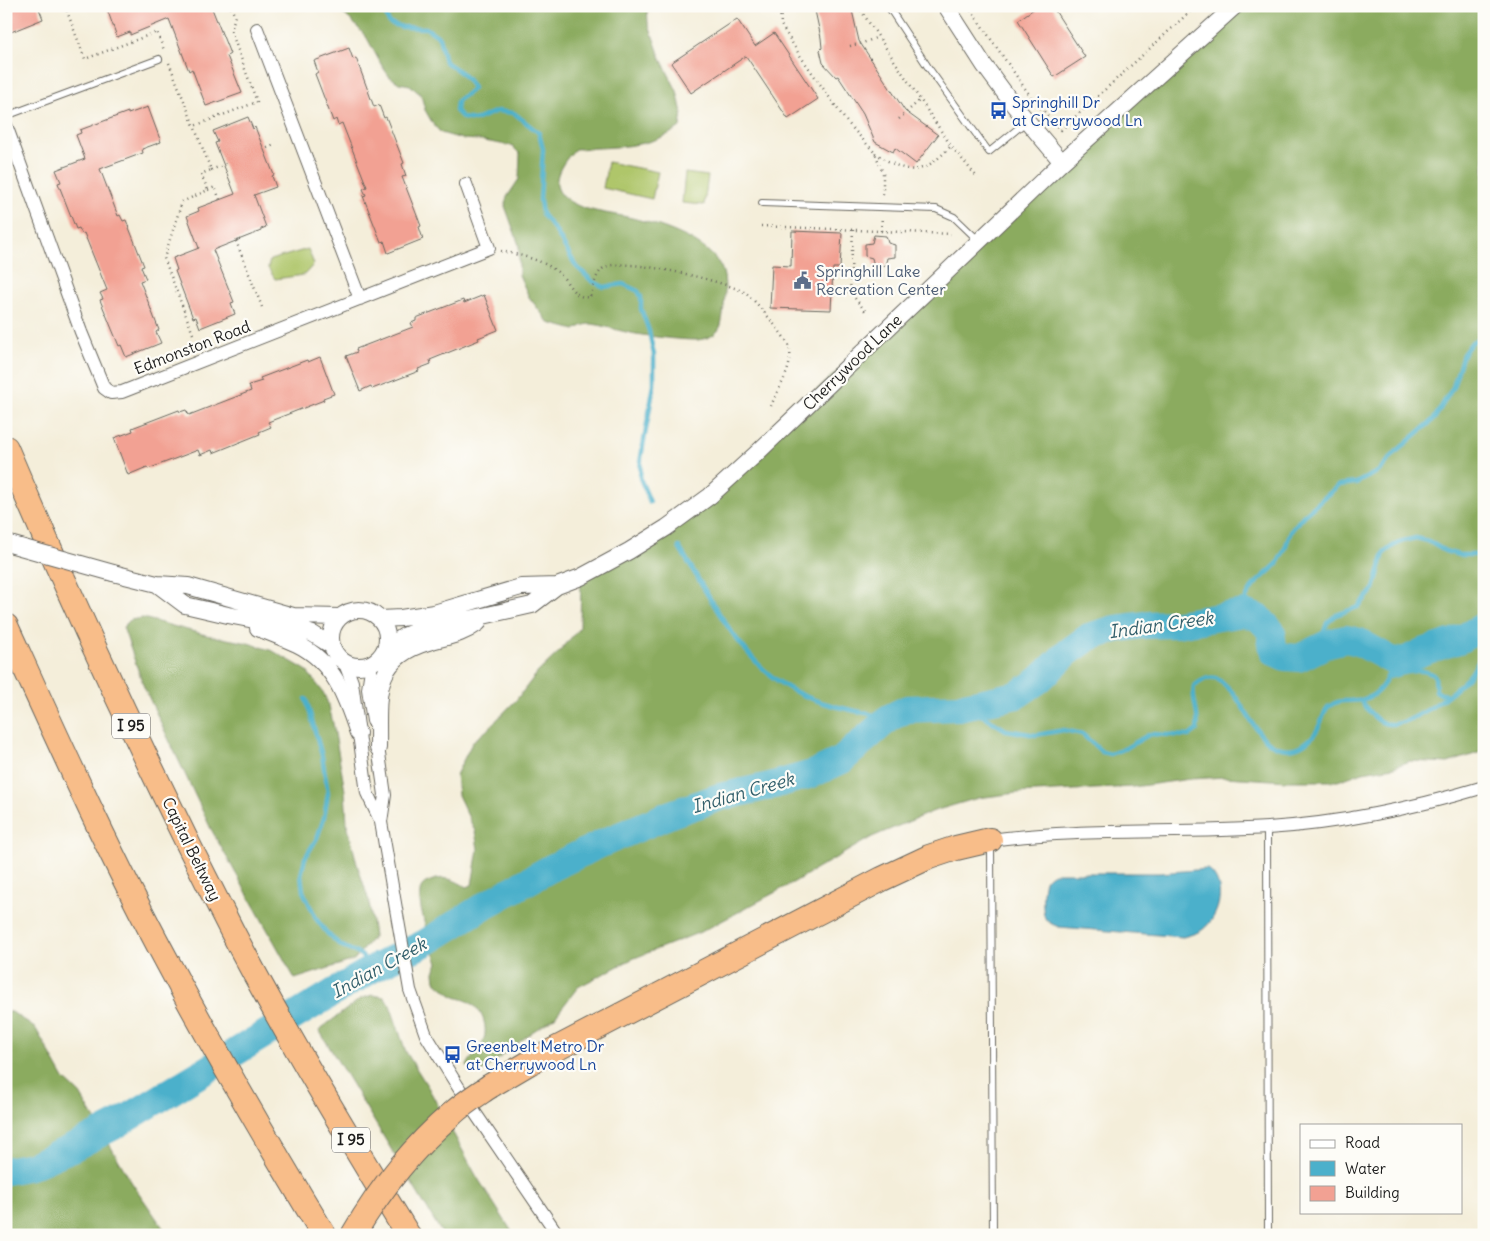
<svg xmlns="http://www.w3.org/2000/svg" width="1490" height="1241" viewBox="0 0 1490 1241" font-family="Delius,sans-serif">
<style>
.green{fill:#afc66b;stroke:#667144}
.forest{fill:#8bab5f;stroke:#54643e}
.water{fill:#4cb0cb;stroke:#346674}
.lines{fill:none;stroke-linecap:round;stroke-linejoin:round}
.stream{stroke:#4cb0cb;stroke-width:4.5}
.river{stroke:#4cb0cb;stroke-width:28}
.building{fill:#f2a193}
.service-casing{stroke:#68665e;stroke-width:8}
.minor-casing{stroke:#68665e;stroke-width:14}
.tertiary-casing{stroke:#68665e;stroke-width:18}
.motorway-casing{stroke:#68665e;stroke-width:26}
.path{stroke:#68665e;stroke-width:2.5;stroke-dasharray:1 4;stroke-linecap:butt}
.service{stroke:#fff;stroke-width:6}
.minor{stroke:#fff;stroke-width:12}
.tertiary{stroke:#fff;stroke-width:16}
.motorway{stroke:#f8bd89;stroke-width:24}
.tertiary-bridge-casing{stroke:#68665e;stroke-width:18;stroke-linecap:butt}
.motorway-bridge-casing{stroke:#68665e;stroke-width:26;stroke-linecap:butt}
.tertiary-bridge{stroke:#fff;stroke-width:16}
.motorway-bridge{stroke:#f8bd89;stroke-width:24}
.labels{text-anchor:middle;stroke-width:4.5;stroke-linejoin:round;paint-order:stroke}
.shield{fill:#fdfcf7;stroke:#605f5e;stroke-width:1}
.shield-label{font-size:15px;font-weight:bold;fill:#1c1c1c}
.transit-label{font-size:16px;fill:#164399;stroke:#fdfcf7;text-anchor:start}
.service-label{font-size:16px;fill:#4e5e75;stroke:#fdfcf7;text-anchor:start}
.street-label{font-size:16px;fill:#1c1c1c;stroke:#fdfcf7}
.water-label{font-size:18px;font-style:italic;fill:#325f6b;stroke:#fdfcf7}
</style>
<rect width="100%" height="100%" fill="#fdfcf7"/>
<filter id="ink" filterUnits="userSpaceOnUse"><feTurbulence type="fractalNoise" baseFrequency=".02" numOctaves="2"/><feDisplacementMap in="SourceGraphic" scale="10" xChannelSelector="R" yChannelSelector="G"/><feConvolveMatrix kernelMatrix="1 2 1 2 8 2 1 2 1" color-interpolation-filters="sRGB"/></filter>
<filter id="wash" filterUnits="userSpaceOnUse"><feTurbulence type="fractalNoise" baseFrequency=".0096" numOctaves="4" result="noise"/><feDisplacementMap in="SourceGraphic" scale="20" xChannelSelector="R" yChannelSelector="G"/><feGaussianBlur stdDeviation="1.12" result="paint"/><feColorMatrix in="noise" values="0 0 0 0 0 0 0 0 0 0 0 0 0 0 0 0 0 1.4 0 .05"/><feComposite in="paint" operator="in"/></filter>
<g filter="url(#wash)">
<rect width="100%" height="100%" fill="#f4eeda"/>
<path class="green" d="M608 162 658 172 652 199 603 188Z
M685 173 708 176 704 205 682 203Z
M308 249 314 264 304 275 275 279 268 268 270 260Z"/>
<path class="forest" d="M334 6H647L648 23 661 59 677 91 682 113 680 127C651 149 610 147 575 149 564 161 547 182 564 197 580 212 612 213 632 218 660 225 714 242 723 272 727 284 724 313 721 325 718 335 707 339 697 340 679 340 643 336 626 332 615 330 603 325 592 324 585 324 581 326 575 330L549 323 529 297 519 275V245L505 206 507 197 519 179 520 154 512 146 479 140 462 139 441 133 433 124 425 110 421 95 410 85 399 83 389 76 382 66 367 38 352 21Z
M1235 6H1484V751L1448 763 1410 761 1394 767 1363 772 1338 781H1287L1225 777 1190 779 1133 787 1016 793 978 798 934 811 872 837 789 885 703 931 632 959 578 987 554 1018 532 1032 483 1071 472 1072 467 1066C470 1057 479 1053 482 1044 489 1030 484 1012 471 1003 466 999 459 999 453 996 447 992 441 986 435 981L434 972 438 963C432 947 415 903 421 888 423 883 428 882 433 880 445 876 456 880 466 887L472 885 478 849 475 831 458 795 456 775 473 741 486 731 517 699 537 673 560 651 580 627 581 577 666 528Z
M143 618 206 635 248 643 273 651 306 670 323 692 329 706 334 728 345 791 347 823 357 864 369 901 374 936 354 960 295 979 211 829 144 687 123 627 130 620Z
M372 995 384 997 390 1005 406 1052 428 1087 477 1177 514 1235H443L319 1030 360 999Z
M6 1011 12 1012 36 1029 64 1079 80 1094 132 1183 168 1235H6Z"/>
<path class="water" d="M1207 869C1228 883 1220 917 1202 930 1196 934 1189 935 1183 937L1059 927C1054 925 1048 923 1045 918 1042 912 1042 888 1045 881 1047 877 1050 875 1054 873H1160Z"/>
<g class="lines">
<path class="stream" d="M384 6V10L389 23 402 27 426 28 439 37 445 62C457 69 466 75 473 88 469 94 462 96 457 101L456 111 463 118 475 120 497 111 514 113 539 133 543 149 540 200 542 214 555 230 576 266 592 281 604 287 623 284 638 291 641 297V309L649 331 654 355V385L641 457 640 478 650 502
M679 547C709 595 742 665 794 691 823 706 857 711 889 718
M1244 613 1246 598 1254 585 1277 564 1284 551 1291 531 1303 516 1339 485 1356 483 1379 471 1396 452 1434 419 1453 387 1463 354 1472 342 1484 336
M1318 649 1327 623 1336 615 1358 607 1374 589 1384 553 1393 546 1403 541 1416 538 1428 541 1445 551 1459 555H1484
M1389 677C1404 673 1421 666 1435 676L1436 691 1441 694 1448 695
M306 699 322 756 328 793 324 818 317 838 305 858 301 875 303 891 317 920 327 933 340 945 361 955 372 969
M1360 700C1367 709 1377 724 1389 724 1412 726 1454 692 1469 676 1475 670 1477 660 1484 654
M959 707 985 717 1006 730 1036 735 1064 730 1082 734 1102 752 1110 754 1126 748 1150 734 1189 736 1197 730C1200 712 1191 699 1194 686 1200 682 1207 676 1215 678 1217 678 1219 680 1221 682 1245 697 1253 742 1281 748 1299 752 1314 739 1320 724 1323 719 1324 711 1328 707 1340 698 1348 702 1361 700 1381 696 1388 678 1393 661"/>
<path class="river" d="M6 1171 31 1166 72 1148 116 1125 372 969 425 943 487 904 553 867 603 843 671 814 720 797 770 786 812 774 842 760 889 718 907 709 959 707 1017 695 1039 680 1067 653 1089 637 1115 629 1144 625 1177 624 1244 613 1259 618 1272 632 1271 641 1274 652 1285 657 1299 658 1329 643 1346 639 1359 642 1393 661 1406 660 1422 652 1459 640 1484 626"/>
</g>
<g id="blocks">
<path class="building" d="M6 6H38L43 19 6 34Z
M106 6H211L230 54 227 56 242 93 206 106 192 69 189 71 169 19 130 35V32L117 37Z
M814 6H851L859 41 905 111 938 135 916 164 895 148 893 152 875 142 863 114 838 76 836 77 823 63 820 50 822 48 821 38Z
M1038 6H1052L1085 57 1054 77 1018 20Z
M737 19 755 46 774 33 818 99 788 119 746 56 691 93 671 63Z
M349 48 353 59 356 58 374 107 379 105 384 118 386 117 404 163 402 164 406 176 402 177 421 226 419 227 423 239 388 253 384 241 381 242 363 196 366 195 363 189 367 187 342 123 338 125 336 119 333 121 315 74 318 72 314 61Z
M148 107 161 142 142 149 143 153 100 169 118 216 120 215 123 221 126 220 144 266 141 267 146 279 140 281 159 330 156 332 161 343 126 357 121 345 119 346 100 300 103 299 100 293 107 290 84 233 82 234 79 228 76 229 58 183 61 182 56 170 85 159 76 135 81 133 80 130 128 112V114Z
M248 117 253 129 255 127 274 175 272 176 276 187 254 195 266 227 261 229V231L213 250 234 302 231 303 235 314 200 328 196 317 193 318 175 271 177 270 173 258 199 248 187 216 199 211 198 208 235 194 215 143 218 142 213 131Z
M792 231 842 233 840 268H833L831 310 770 308 772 265 791 266Z
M874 235 886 236 888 243 895 245V257L887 258 885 266H874L872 258 865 256V244L872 243Z
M484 295 498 330 478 338 479 340 430 360 431 364 418 369 419 371 372 389 371 386 360 391 346 356 357 352 356 349 413 327 411 323 416 321V318L463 300 464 303Z
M320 357 334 394 323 398 324 400 268 422 271 427 259 432 260 434 213 453 212 450 200 455 198 450 148 469 147 467 128 475 114 438 133 431 132 428 179 410 180 412 186 410 189 415 251 391 249 385 262 381 260 378 307 360 308 362Z"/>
</g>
</g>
<g filter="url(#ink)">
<use href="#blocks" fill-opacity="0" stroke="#68665e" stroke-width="1"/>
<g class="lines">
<defs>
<path id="service" d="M888 6 928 67 989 152 1026 122
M6 116 159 59
M762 203 936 209 954 217 979 241
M1267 828 1268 1235
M991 844 993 1235"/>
<path id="minor" d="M257 29 360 299
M6 125 81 332 104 388 111 393 122 392 489 248 466 184
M344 661 352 682 367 793 381 822 410 990 426 1035 434 1048 467 1101 558 1235
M372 663 368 689 373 721
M377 740 385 795 381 822
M990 840C1082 828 1175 834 1268 828 1343 823 1411 809 1484 787"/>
<path id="tertiary" d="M946 6 984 65 1012 103 1062 162
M113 573 157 584 188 586 293 616 340 617
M157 584 185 605 228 615 292 627 313 634 332 646
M331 638a28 28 0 1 1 56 0a28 28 0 1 1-56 0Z
M380 619 401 618 434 613 521 587 557 586
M258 628C271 633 284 638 297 644 334 662 346 697 358 733
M385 650 404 636 416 631 532 605 557 586 581 577 629 551 666 528 710 496 756 454 1062 162 1235 6
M378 748C379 699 370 659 428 642 448 636 460 636 478 623"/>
<path id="motorway" d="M6 448C76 612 151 773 232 931 286 1035 347 1135 408 1235
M6 626C58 740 109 854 168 963 217 1055 270 1146 324 1235
M490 1086 529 1063 882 879 929 857 956 848 990 840"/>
</defs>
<use href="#service" class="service-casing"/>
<use href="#minor" class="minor-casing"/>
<use href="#tertiary" class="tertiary-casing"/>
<use href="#motorway" class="motorway-casing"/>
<path class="path" d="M65 6 85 59 157 32 164 50
M780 6 781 25 799 54 846 121 875 153 883 173V197
M858 6 951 146 977 177
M968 6 1031 97 1061 130 1196 6
M970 11 977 6
M850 46 863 43 878 37
M169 63 194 126 257 102 231 31 235 16 230 6
M899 119 920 100
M267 148 274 145
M875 153C910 176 922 176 951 146
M211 170 226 164
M208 190 215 187 220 200
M761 226 951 234
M853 230 850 292 866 312
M881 231 882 217
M236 241 262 307
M501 251C520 255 545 260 560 274 570 283 573 299 590 297 594 287 595 273 605 267 625 257 725 281 746 293 753 298 786 337 789 346 795 366 778 388 771 406
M832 291 850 292
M193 334 164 258 182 202 208 190 201 174 211 170 194 126"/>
<use href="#service" class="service"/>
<use href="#minor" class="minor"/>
<use href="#tertiary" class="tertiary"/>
<use href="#motorway" class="motorway"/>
<defs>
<path id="tertiary-bridge" d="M6 543 113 573"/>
<path id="motorway-bridge" d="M353 1235C380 1189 412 1148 453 1113 464 1103 477 1095 490 1086"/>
</defs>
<use href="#tertiary-bridge" class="tertiary-bridge-casing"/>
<use href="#motorway-bridge" class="motorway-bridge-casing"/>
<use href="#tertiary-bridge" class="tertiary-bridge"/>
<use href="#motorway-bridge" class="motorway-bridge"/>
</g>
</g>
<defs>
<symbol id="bus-bare" viewBox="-9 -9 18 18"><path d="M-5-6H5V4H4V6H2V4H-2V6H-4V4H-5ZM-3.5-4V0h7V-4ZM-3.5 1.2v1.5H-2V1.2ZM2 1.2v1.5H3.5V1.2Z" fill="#1a4fb4" stroke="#fdfcf7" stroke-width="2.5" paint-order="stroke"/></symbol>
<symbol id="civic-bare" viewBox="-9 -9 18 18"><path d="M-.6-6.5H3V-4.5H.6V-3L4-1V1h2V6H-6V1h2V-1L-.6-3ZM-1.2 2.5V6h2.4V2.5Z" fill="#5c6f8a" stroke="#fdfcf7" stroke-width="2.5" paint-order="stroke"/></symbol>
</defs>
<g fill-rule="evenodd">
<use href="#bus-bare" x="986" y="98" width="25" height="25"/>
<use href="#civic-bare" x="790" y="268" width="25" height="25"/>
<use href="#bus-bare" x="440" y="1042" width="25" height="25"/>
</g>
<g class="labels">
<g class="shield">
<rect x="112" y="713.5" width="38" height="25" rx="4"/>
<rect x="332" y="1127.5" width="38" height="25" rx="4"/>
</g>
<g class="shield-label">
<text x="131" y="731">I 95</text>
<text x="351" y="1145">I 95</text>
</g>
<g class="transit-label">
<text x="1012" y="108">Springhill Dr<tspan x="1012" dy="18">at Cherrywood Ln</tspan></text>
<text x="466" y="1052">Greenbelt Metro Dr<tspan x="466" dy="18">at Cherrywood Ln</tspan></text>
</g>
<g class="service-label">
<text x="816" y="277">Springhill Lake<tspan x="816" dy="18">Recreation Center</tspan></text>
</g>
<g class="street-label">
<text transform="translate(192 347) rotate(-21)" y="6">Edmonston Road</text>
<text transform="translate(852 362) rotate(-44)" y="6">Cherrywood Lane</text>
<text transform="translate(192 849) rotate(64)" y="6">Capital Beltway</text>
</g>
<g class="water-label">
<text transform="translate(1161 625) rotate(-8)" y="6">Indian Creek</text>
<text transform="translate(743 793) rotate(-16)" y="6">Indian Creek</text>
<text transform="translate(379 968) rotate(-29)" y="6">Indian Creek</text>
</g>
</g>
<rect width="1490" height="1241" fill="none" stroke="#fdfcf7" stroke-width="25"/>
<rect x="1300" y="1124" width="162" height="90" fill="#fdfcf7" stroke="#a3a29f"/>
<rect x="1310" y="1140" width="25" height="8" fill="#ffffff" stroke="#a3a29f"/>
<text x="1345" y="1148" font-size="15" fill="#1c1c1c">Road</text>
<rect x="1310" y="1161" width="25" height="15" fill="#4cb0cb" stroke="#a3a29f"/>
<text x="1345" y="1174" font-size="15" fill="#1c1c1c">Water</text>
<rect x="1310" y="1186" width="25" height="15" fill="#f2a193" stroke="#a3a29f"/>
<text x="1345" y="1198" font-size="15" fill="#1c1c1c">Building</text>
</svg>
